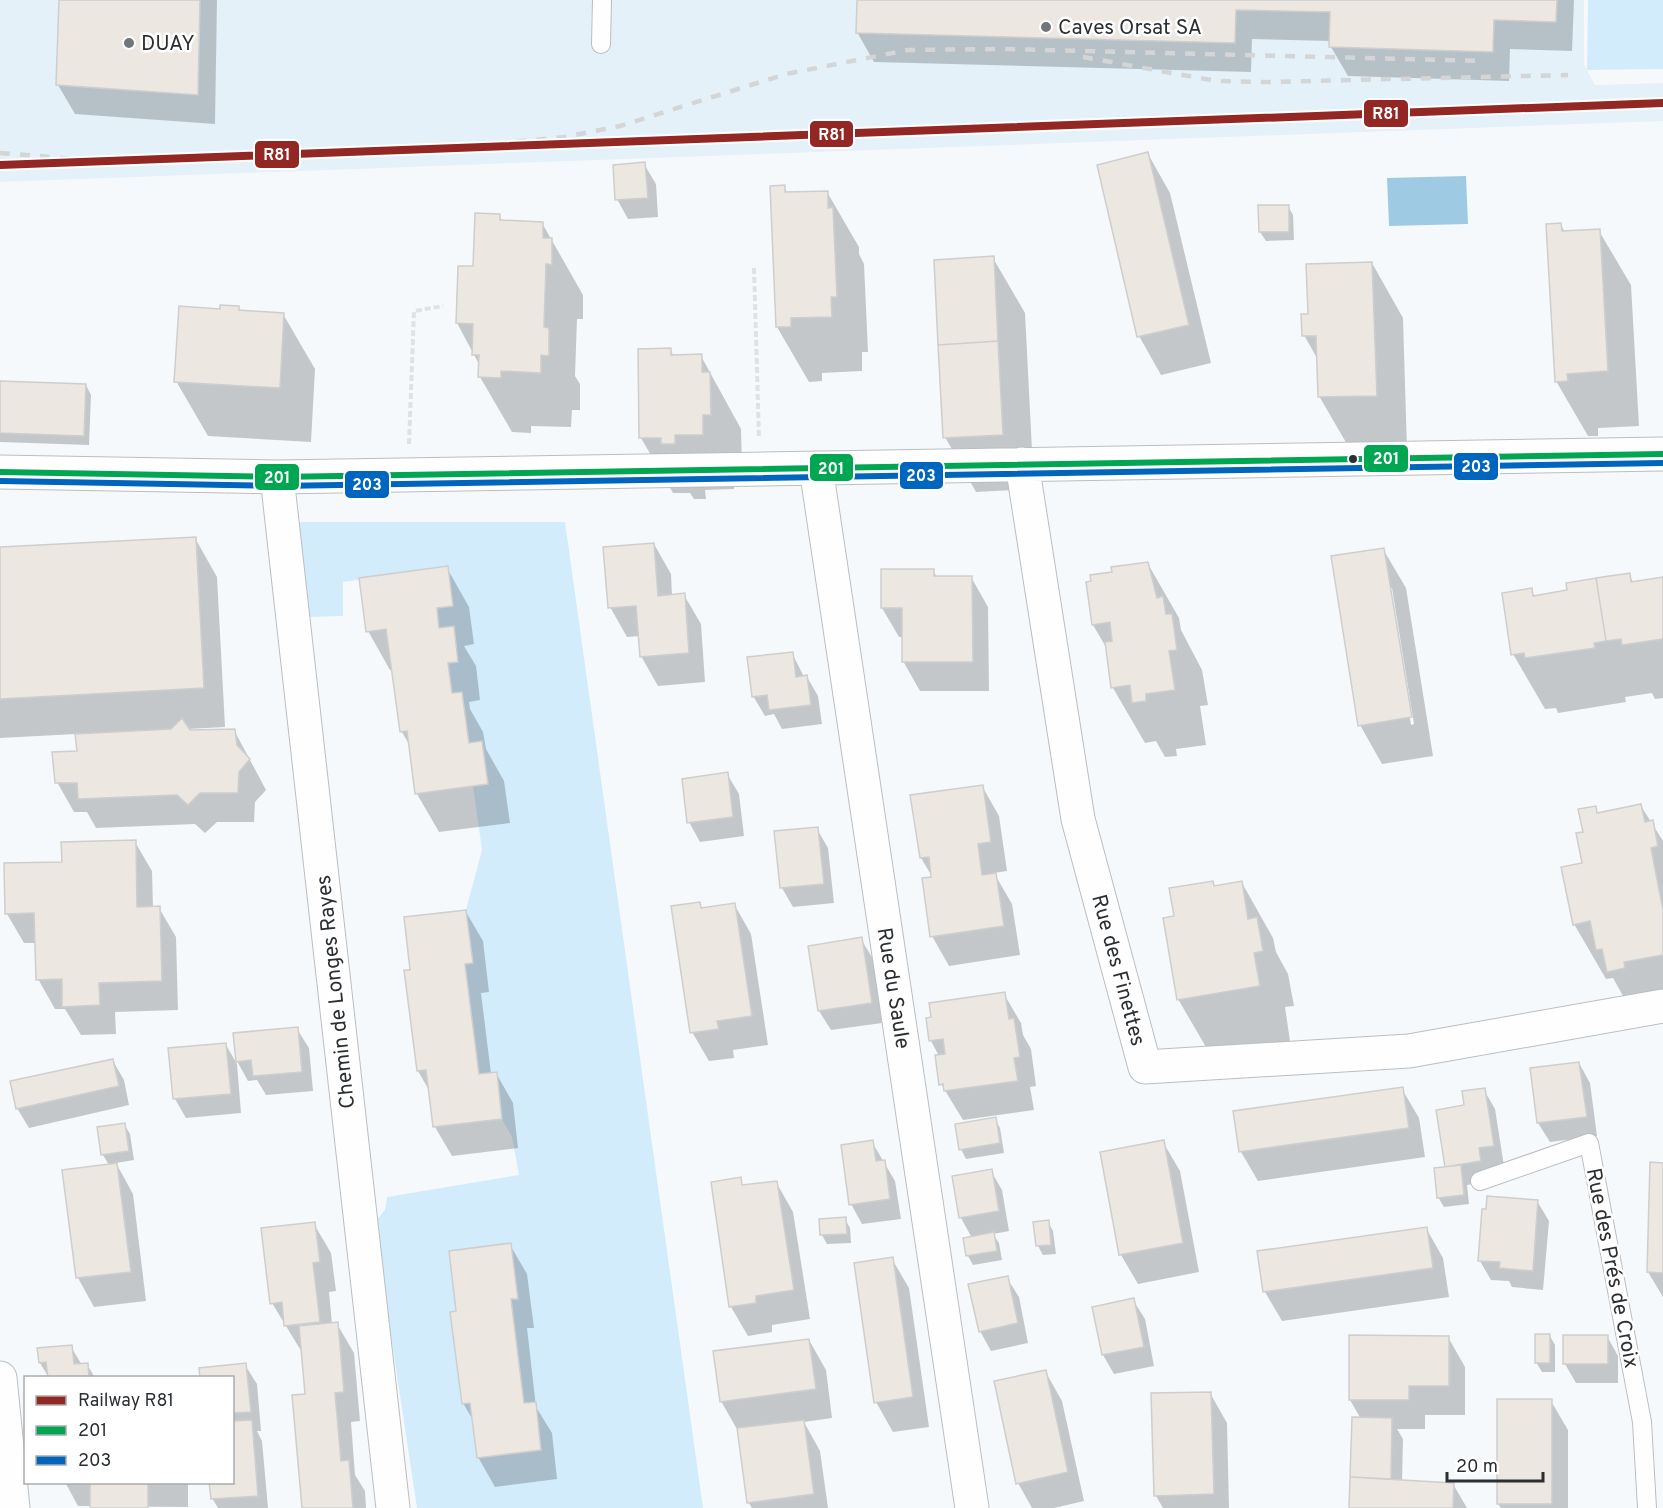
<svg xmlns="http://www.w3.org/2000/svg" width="1663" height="1508" viewBox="0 0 1663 1508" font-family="Overpass,sans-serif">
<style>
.built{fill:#e4f1f9}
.green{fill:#d2ecfc}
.water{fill:#9ecbe3}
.shadow{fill:#0003;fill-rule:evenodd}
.building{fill:#ece7e0;stroke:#cecece;stroke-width:1.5}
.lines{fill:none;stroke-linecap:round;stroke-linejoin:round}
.service-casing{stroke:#bbbec1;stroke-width:20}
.minor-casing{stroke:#bbbec1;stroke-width:35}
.path{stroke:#e0e1e2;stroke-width:4;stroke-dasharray:6 3;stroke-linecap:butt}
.service{stroke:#fefeff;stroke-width:18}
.minor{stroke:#fefeff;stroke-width:33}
.rail{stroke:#d4d5d6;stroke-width:4.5;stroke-dasharray:10 10;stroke-linecap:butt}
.bus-1-casing{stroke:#fff;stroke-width:10}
.bus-2-casing{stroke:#fff;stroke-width:10}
.bus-1{stroke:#00a651;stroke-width:6}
.bus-2{stroke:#0065bd;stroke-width:6}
.rail-1-casing{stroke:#fff;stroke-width:12}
.rail-1{stroke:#932723;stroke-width:8}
.poi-dot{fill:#727679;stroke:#fff;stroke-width:2}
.bus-dot{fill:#2b2f32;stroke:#fff;stroke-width:2}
.labels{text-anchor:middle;stroke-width:5;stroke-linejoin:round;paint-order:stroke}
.poi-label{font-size:21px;fill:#2b2f32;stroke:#fff;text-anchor:start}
.street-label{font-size:21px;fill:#2b2f32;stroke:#fff}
.line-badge{stroke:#fff;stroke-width:2}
.badge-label{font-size:16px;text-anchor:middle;font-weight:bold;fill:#fff}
</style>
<rect width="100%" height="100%" fill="#f6f9fc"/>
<path class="built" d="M0 0H1584V64L1595 85 1663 83V121L0 182Z"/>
<path class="green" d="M1588 0H1663V69L1587 70Z
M302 522H565L703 1508H417L374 1223 385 1210 387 1197 519 1175 512 1137 502 1119 497 1072 479 1074 465 964 473 963 466 910 482 850 473 786 488 784 482 741 469 743 452 693 448 663 458 662 454 626 439 628 437 608 448 567 343 582V616L306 617 298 524Z"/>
<path class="water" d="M1466 176 1468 224 1389 226 1387 178Z"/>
<path class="shadow" d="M60 0H217L215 124 75 114 58 85Z
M858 0H1574L1572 51 1510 49 1509 81 1348 76 1331 47V41L1252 39 1251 72 874 62 857 32Z
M1148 154 1170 193 1211 363 1161 375 1139 336Z
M644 164 656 184 658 217 628 219 617 199Z
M784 187 788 194 827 192 859 247V254L864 264 868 352H862V371L822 373V381L809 382 777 327Z
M1288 206 1293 215 1294 240 1266 241 1260 232Z
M499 215 503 222 542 223 583 295V319H577L575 376 580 384V410H572L571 427 531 426V433L512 432 480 377V366L457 323 474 268Z
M1561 225 1565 232 1599 231 1631 285 1639 426 1598 428V436H1588L1556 381Z
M993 258 1025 313 1034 489 976 492 945 437Z
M1372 263 1403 318 1407 450 1351 451 1319 396 1318 360 1304 335 1309 316Z
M238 307 241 312 283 314 315 369 311 442 208 436 176 381 221 310Z
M639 350H670L674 356H701L741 429 742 470H734V489L705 490 706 499H694L690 493H673L641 438Z
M0 382 86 385 91 395 89 445 0 442Z
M195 538 217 577 225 727 187 729 189 732 234 730 266 790 255 802 254 822H217L205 833 195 824 96 828 87 812H74L57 782 79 753 76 734 0 738V549Z
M654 544 671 574 672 596 684 595 701 624 705 682 658 686 641 656 640 636 627 637 610 607Z
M1383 549 1406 588 1433 756 1382 764 1360 725ZM1389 588H1392L1414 724 1411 725Z
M1148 564 1179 618 1181 630 1202 670 1208 705 1200 706 1206 745 1176 749 1177 756 1165 757 1156 741 1145 743 1113 688 1107 649 1093 625 1088 584Z
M447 568 469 607 474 644 464 646 476 666 480 700 469 702 470 709 483 732 486 749 504 781 510 823 439 832 417 794 411 748 402 732 393 669 390 670 368 631Z
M933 571 937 577H971L988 607 989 691H920L903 661V637H899L882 608Z
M1629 575 1634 583 1663 579V698L1655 699 1652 693 1625 697 1626 702 1558 713 1556 708 1545 709 1513 654 1531 590 1535 597 1569 592Z
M792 653 804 677H807L818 696 822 724 782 729 774 714 765 716 753 696Z
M727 774 739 794 744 836 700 842 689 822Z
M982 786 999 816 1007 871 994 873 1012 904 1020 955 949 966 932 936 933 878 921 858Z
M1641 806 1663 841V1016L1640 1026 1613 978 1606 979 1574 924 1583 864 1584 834 1595 808 1599 814Z
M817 829 828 848 834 903 793 907 782 888Z
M135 842 152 871 153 908H159L176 937 178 1010 115 1012 116 1034 81 1035 65 1009H55L38 979 37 943H24L7 914 63 863Z
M1212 882 1215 887 1242 883 1273 938 1276 952 1288 974 1294 1006 1285 1007 1290 1041 1210 1054 1178 999 1176 917Z
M699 904 702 909 734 904 751 934 768 1045 733 1050 734 1058 709 1061 692 1032Z
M466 912 483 941 489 992 481 993 491 1074 496 1073 513 1103 518 1148 452 1156 435 1127 430 1092 418 1071 406 972 412 971Z
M861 939 873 959 882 1023 831 1030 819 1011 810 947Z
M1004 994 1021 1023 1023 1035 1031 1049 1036 1086 1030 1087 1034 1110 963 1120 941 1084 939 1056 931 1041 927 1019Z
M297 1029 309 1048 313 1091 266 1095 257 1080 248 1081 237 1061Z
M226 1045 237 1064 241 1113 186 1118 175 1099Z
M113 1061 124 1080 129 1105 29 1128 17 1108Z
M1579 1063 1590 1083 1597 1136 1550 1142 1538 1123Z
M1402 1089 1419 1118 1425 1157 1258 1181 1241 1152 1235 1112Z
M1484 1090 1495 1109 1504 1166 1489 1168 1492 1181 1467 1185 1469 1204 1444 1207 1438 1197 1466 1106Z
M995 1119 1000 1128 1004 1153 966 1159 961 1149Z
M124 1124 130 1134 134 1160 116 1163 133 1194 146 1301 94 1307 78 1278 109 1165 103 1155 99 1128Z
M872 1142 895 1181 901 1219 862 1224 851 1204Z
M1163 1142 1180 1171 1199 1272 1138 1284 1121 1255 1101 1154Z
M1663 1164V1297L1648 1272Z
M991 1171 1002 1190 1009 1231 993 1234 999 1243 1002 1260 973 1265 968 1256 972 1238 961 1218 954 1178Z
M740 1179 744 1187 776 1182 793 1212 810 1319 772 1325V1332L748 1336 731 1307Z
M1537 1201 1549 1221 1543 1290 1512 1287 1509 1281 1491 1280 1480 1261Z
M845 1219 850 1228 851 1243 827 1244 822 1235Z
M1048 1222 1053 1231 1056 1254 1043 1255 1038 1246Z
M314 1224 331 1253 336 1291 329 1292 332 1324H337L354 1353 360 1421 351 1422 355 1475 365 1491 366 1508H303L306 1396 303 1354 272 1303Z
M1426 1228 1443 1258 1449 1297 1282 1321 1265 1292Z
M510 1245 527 1274 534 1328H527L536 1407 552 1433 557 1479 495 1487 478 1457 474 1422 463 1403Z
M892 1259 909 1288 929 1427 893 1432 876 1402Z
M1007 1278 1019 1297 1028 1343 991 1351 980 1331Z
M1133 1300 1145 1319 1154 1366 1114 1374 1103 1355Z
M1550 1336 1555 1345V1372H1542L1536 1362Z
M1607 1336 1618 1356V1383H1576L1565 1364Z
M1448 1337 1465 1367V1415H1425V1429H1397L1403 1439 1402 1481 1453 1484 1467 1508H1350L1353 1418 1361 1419 1350 1400Z
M809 1340 826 1370 832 1418 804 1422 820 1451 828 1508H752L748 1502 738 1431 721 1401Z
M71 1347 82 1365 87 1364 95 1378H49L40 1363Z
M245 1365 257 1384 261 1431H257L262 1441 268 1508H218L212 1498 232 1482V1378Z
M1045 1371 1062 1401 1084 1501 1054 1508H1032L1018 1483Z
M1210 1393 1227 1423 1229 1508H1163L1156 1496Z
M1551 1401 1568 1430V1508H1501L1498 1504Z
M65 1482H188V1507L78 1506Z"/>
<path class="building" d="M59 0H200L198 95 56 85Z
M857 0H1557L1556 22 1494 20 1493 52 1329 47 1330 12 1236 10 1235 43 856 33Z
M1148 152 1189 325 1137 337 1097 165Z
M645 162 648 198 615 200 613 165Z
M785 185V192L828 191V208L833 207 837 297H831L832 317 791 318V327H776L770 186Z
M1258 205H1289V232H1259Z
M475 213 500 214V220L543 222V238H552V265L546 264 544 327 549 328V356L541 355V373L501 371V378L478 377 479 355H472L473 324 456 323 458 266H473Z
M1561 223 1562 231 1600 229 1608 371 1567 374 1568 381 1555 382 1546 224Z
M994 256 998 341 938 345 934 260Z
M1372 262 1377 396 1318 397 1316 336H1302L1301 314H1308L1306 264Z
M220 305 239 306V310L284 313 280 388 174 382 179 306 220 309Z
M998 341 1003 435 943 438 938 345Z
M671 348V355L702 354V372H710L711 415H703V435H675V444H661V438H639L638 349Z
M0 381 86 384 84 436 0 433Z
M196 537 204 688 0 699V547Z
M654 543 658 596 685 593 689 653 640 657 636 606 608 608 603 547Z
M1384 548 1412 717 1358 726 1331 556Z
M1148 562 1157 598 1163 596 1166 614H1172L1177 650 1169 651 1175 690 1146 694V701L1132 703 1130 685 1111 688 1105 642 1112 641 1110 622 1092 625 1086 582 1091 581 1090 575 1112 572 1111 567Z
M448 566 453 606 437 608 439 628 454 626 458 662 448 663 452 693 462 692 469 743 482 741 488 784 415 794 407 731 400 732 386 629 366 632 359 578Z
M881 569H934V576H972L973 662H902V608H881Z
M1630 573 1631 582 1663 577V639L1622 645 1621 639 1606 641 1596 578Z
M1596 578 1606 641 1594 643 1595 648 1525 658 1524 653 1511 655 1502 593 1532 588 1533 596 1567 590 1566 583Z
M793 652 796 677 807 675 811 705 769 710 767 695 752 697 747 657Z
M182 718 190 730 235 729 237 745 250 759 239 772 238 793H200L188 805 177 795 78 799 77 783H55L52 752 77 751 75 734 171 729Z
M728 772 733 817 687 823 682 779Z
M983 785 991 842 978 844 982 875 996 873 1004 926 930 937 922 878 931 877 929 857 920 858 910 795Z
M1641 804 1645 822 1653 820 1658 846 1651 848 1663 910V955L1624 962 1625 968 1607 972 1602 949 1596 950 1590 921 1573 925 1561 867 1582 863 1576 833 1583 832 1578 809 1596 806 1597 813Z
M818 827 824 884 780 888 774 831Z
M136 840 137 907 160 906 162 981 99 983 100 1005 62 1007V979L36 980 34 913 5 914 4 863 62 862 61 842Z
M1213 881 1214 886 1242 881 1248 919 1257 917 1263 951 1254 953 1260 986 1177 1000 1163 918 1174 916 1169 888Z
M700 902 701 908 735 903 752 1016 717 1021 719 1029 690 1033 671 906Z
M466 910 473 963 465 964 479 1074 497 1072 502 1119 433 1127 426 1070 417 1071 404 970H410L404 917Z
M862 937 872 1003 818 1011 808 946Z
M1005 992 1009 1019 1014 1018 1020 1057 1014 1058 1018 1081 944 1091 943 1084 939 1085 935 1055 945 1054 943 1039 929 1041 926 1018 931 1017 929 1003Z
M298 1027 302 1072 253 1076 251 1060 236 1062 233 1033Z
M226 1043 231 1094 173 1099 168 1048Z
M113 1059 119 1086 16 1109 10 1081Z
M1579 1062 1587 1117 1537 1123 1530 1068Z
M1403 1087 1409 1128 1239 1152 1233 1111Z
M1485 1088 1494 1146 1479 1148 1481 1161 1445 1167 1436 1110 1464 1105 1462 1091Z
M996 1117 1000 1143 959 1150 955 1124Z
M125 1123 129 1151 101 1155 97 1127Z
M873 1140 876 1161 885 1160 890 1199 849 1205 841 1145Z
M1164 1140 1183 1243 1119 1255 1100 1152Z
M1650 1162 1663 1163V1273L1647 1272Z
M117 1163 131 1272 76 1278 62 1170Z
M1461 1165 1464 1195 1437 1198 1434 1168Z
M992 1169 999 1211 959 1218 952 1176Z
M741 1177 742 1185 777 1181 794 1290 756 1296V1303L729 1307 711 1182Z
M1487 1196 1538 1200 1533 1271 1499 1268 1500 1262 1478 1261 1482 1209H1486Z
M846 1217 847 1234 820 1235 819 1219Z
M1049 1220 1051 1245 1036 1246 1033 1222Z
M315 1222 320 1262 313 1263 320 1322 284 1326 282 1302 270 1304 261 1228Z
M1427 1227 1433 1268 1263 1292 1257 1251Z
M994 1232 997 1251 966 1256 963 1238Z
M511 1243 518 1299H511L524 1403 536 1402 541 1450 477 1458 470 1403 462 1404 450 1312 456 1311 449 1251Z
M893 1257 913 1397 874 1403 854 1263Z
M1008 1276 1018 1323 979 1332 968 1284Z
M1134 1298 1144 1347 1102 1355 1092 1307Z
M338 1322 344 1392 335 1393 341 1461 349 1460 353 1508H302L292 1395 305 1394 299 1326Z
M1535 1334H1550V1363H1535Z
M1349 1335 1449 1336V1386H1409V1400H1349Z
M1563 1335H1608V1364H1563Z
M809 1339 816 1389 720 1402 713 1351Z
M72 1345 74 1364 88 1363 89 1378H48L46 1362 39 1363 37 1348Z
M246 1363 251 1412 232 1413V1378H200L199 1368Z
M1046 1370 1068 1472 1016 1484 994 1381Z
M1211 1392 1214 1494 1154 1496 1151 1393Z
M1497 1399H1552V1504H1497Z
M1352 1417 1392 1418 1391 1479 1350 1477Z
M252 1420 258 1496 211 1499 209 1482H232V1421Z
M804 1420 814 1494 747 1503 737 1428Z
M1350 1477 1454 1483 1453 1508H1349Z
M90 1482H148V1508H90Z"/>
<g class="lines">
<defs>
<path id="service" d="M601 44 602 0
M1480 1181 1589 1143 1642 1422 1647 1508"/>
<path id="minor" d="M1022 464 1078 819 1145 1067 1409 1051 1663 1006
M816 468 972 1508
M0 472 277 477 1663 454
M277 477 393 1508
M0 1378 13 1508"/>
</defs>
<use href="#service" class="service-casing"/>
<use href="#minor" class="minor-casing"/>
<path class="path" d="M754 268 759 438
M409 444 414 311 443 306"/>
<use href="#service" class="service"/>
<use href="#minor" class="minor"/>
<path class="rail" d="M1083 57 1216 81 1267 82 1568 75
M457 147 565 137 620 126 786 74 908 50 1006 49 1483 61
M0 153 77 159H141"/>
<defs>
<path id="bus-1" d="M0 472 277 477 1663 454"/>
<path id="bus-2" d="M0 481 277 486 1663 463"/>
</defs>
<use href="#bus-1" class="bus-1-casing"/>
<use href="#bus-2" class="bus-2-casing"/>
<use href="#bus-1" class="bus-1"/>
<use href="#bus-2" class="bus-2"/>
<defs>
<path id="rail-1" d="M0 165 1663 103"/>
</defs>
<use href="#rail-1" class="rail-1-casing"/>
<use href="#rail-1" class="rail-1"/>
</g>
<g class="poi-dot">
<circle cx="1046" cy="27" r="6"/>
<circle cx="129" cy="43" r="6"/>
</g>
<circle class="bus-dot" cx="1353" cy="459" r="5"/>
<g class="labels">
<g class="poi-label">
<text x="1058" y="34">Caves Orsat SA</text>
<text x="141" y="50">DUAY</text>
</g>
<g class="street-label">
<text transform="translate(1119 970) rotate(75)" y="7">Rue des Finettes</text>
<text transform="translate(894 988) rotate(81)" y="7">Rue du Saule</text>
<text transform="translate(335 992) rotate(-96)" y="7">Chemin de Longes Rayes</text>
<text transform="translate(1613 1268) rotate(79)" y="7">Rue des Prés de Croix</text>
</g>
</g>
<g class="line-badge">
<rect x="1363" y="99" width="46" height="29" rx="6" fill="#932723"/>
<rect x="809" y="120" width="45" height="28" rx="6" fill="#932723"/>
<rect x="254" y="140" width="46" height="29" rx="6" fill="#932723"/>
<rect x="1363" y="444" width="46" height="29" rx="6" fill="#00a651"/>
<rect x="1453" y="452" width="46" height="29" rx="6" fill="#0065bd"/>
<rect x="809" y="453" width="45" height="29" rx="6" fill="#00a651"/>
<rect x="899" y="461" width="45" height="29" rx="6" fill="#0065bd"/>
<rect x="254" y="463" width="46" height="28" rx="6" fill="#00a651"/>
<rect x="344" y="470" width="46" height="29" rx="6" fill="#0065bd"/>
</g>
<g class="badge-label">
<text x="1386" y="119">R81</text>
<text x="832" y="140">R81</text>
<text x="277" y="160">R81</text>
<text x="1386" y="464">201</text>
<text x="1476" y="472">203</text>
<text x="831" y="474">201</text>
<text x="921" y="481">203</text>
<text x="277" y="483">201</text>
<text x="367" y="490">203</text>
</g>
<rect x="24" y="1376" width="210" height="108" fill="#ffffff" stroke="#aaacad" stroke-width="1.5"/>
<rect x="36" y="1396" width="30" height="9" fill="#932723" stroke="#aaacad" stroke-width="1.5"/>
<text x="78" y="1406" font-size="18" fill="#2b2f32">Railway R81</text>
<rect x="36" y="1426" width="30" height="9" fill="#00a651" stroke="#aaacad" stroke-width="1.5"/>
<text x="78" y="1436" font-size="18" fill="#2b2f32">201</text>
<rect x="36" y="1456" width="30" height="9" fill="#0065bd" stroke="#aaacad" stroke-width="1.5"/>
<text x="78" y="1466" font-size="18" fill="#2b2f32">203</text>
<path d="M1447 1472v9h96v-9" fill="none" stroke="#2b2f32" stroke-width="3"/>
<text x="1456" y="1472" font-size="18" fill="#2b2f32" stroke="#ffffff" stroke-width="4.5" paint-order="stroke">20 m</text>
</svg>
